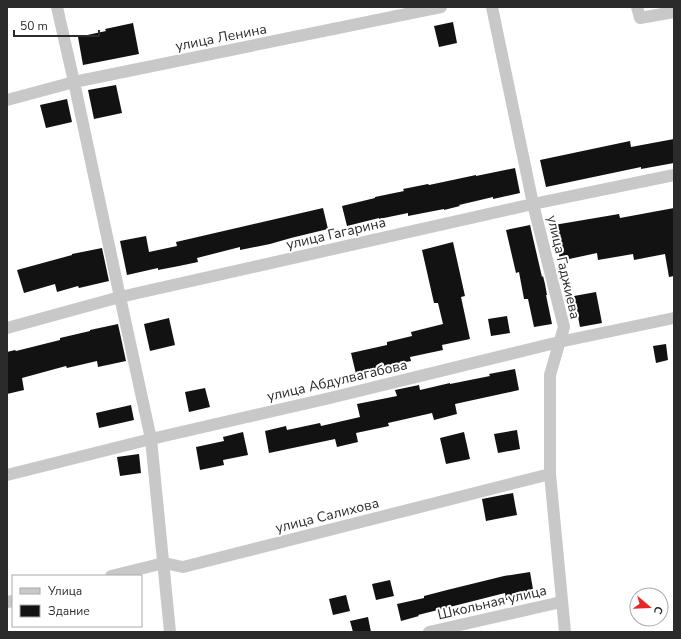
<svg xmlns="http://www.w3.org/2000/svg" width="681" height="639" viewBox="0 0 681 639" font-family="'Nunito Sans',sans-serif">
<style>
.building{fill:#121212}
.lines{fill:none;stroke-linecap:round;stroke-linejoin:round}
.minor{stroke:#c8c8c8;stroke-width:12}
.labels{text-anchor:middle;stroke-width:4;stroke-linejoin:round;paint-order:stroke}
.street-label{font-size:14px;fill:#2b2b2b;stroke:#fff}
</style>
<rect width="100%" height="100%" fill="#fff"/>
<path class="building" d="M453 22 457 43 439 47 434 26Z
M133 23 139 54 83 65 78 37 106 31 105 29Z
M116 85 122 113 94 119 88 90Z
M67 99 72 122 46 128 40 105Z
M674 139V163L641 169V167L546 187 540 160 630 141 631 147Z
M515 168 520 193 493 199V197L459 205 460 206 444 210V209L408 216V213L379 219V218L347 226 342 206 375 198V197L404 191 403 189 428 184 429 185 476 175V176Z
M323 208 328 229 291 238 270 244 240 250V247L197 258 198 262 179 266 158 270V268L127 275 120 241 146 236 149 252 177 246 176 242Z
M674 208V276L669 277 665 254 634 260 633 254 598 260 597 253 560 261 554 225 619 214 620 218Z
M530 225 542 277 543 276 545 284 547 295H546L552 324 534 327 528 299H524L519 272 516 273 506 230Z
M453 242 465 296 461 297 470 339 442 345 443 350 410 357 411 361 377 368V369L356 374 351 353 387 345V342L412 336 411 332 443 324 438 303H434L422 250Z
M102 248 109 281 79 288 78 286 57 292 55 284 24 293 17 270 72 255V254Z
M596 292 602 323 580 327 574 296Z
M507 316 510 333 491 336 488 319Z
M169 318 175 345 150 351 144 324Z
M118 324 126 361 98 367 97 361 67 368 66 366 22 378 24 390 7 394V352L15 350 16 351 60 340V338L90 331V330Z
M666 344 668 360 656 363 653 346Z
M515 369 519 390 455 404 457 414 434 420 432 413 388 423 389 426 356 433 358 442 337 447 335 439 269 453 265 431 286 426 287 430 320 423 321 426 360 417 357 404 397 396 395 390 419 385 420 390 450 383V384L490 376 489 374Z
M205 388 210 407 189 412 185 392Z
M131 405 134 420 99 428 96 413Z
M517 430 520 449 498 453 494 434Z
M243 432 248 455 223 460 224 465 200 470 196 447 224 441 223 437Z
M464 432 470 459 446 464 440 438Z
M139 454 141 473 120 476 117 457Z
M513 493 517 515 486 521 482 499Z
M530 572 534 595 506 600 505 593 418 615 419 616 401 621 397 604 424 598V596L447 590 504 576Z
M390 580 394 596 376 600 372 584Z
M346 595 350 611 333 615 329 599Z
M368 617 371 632H353L350 621Z"/>
<g class="lines">
<path class="minor" d="M57 7 74 82 120 297 151 439 170 632
M492 7 533 204 564 327 550 375V474L565 632
M637 7 640 18 674 12
M7 100 74 82 441 7
M7 328 120 297 533 204 674 175
M7 475 151 439 330 398 559 342 674 318
M111 576 164 563 183 567 550 474
M7 602 13 601
M429 632 561 602"/>
</g>
<g class="labels">
<g class="street-label">
<text transform="translate(221 37) rotate(-11)" y="5">улица Ленина</text>
<text transform="translate(336 233) rotate(-13)" y="5">улица Гагарина</text>
<text transform="translate(564 267) rotate(77)" y="5">улица Гаджиева</text>
<text transform="translate(337 380) rotate(-13)" y="5">улица Абдулвагабова</text>
<text transform="translate(327 515) rotate(-14)" y="5">улица Салихова</text>
<text transform="translate(492 602) rotate(-13)" y="5">Школьная улица</text>
</g>
</g>
<rect width="681" height="639" fill="none" stroke="#2b2b2b" stroke-width="16"/>
<rect x="12" y="575" width="130" height="52" fill="#ffffff" stroke="#aaaaaa"/>
<rect x="20" y="588" width="20" height="6" fill="#c8c8c8" stroke="#aaaaaa"/>
<text x="48" y="595" font-size="12" fill="#2b2b2b">Улица</text>
<rect x="20" y="605" width="20" height="12" fill="#121212" stroke="#aaaaaa"/>
<text x="48" y="615" font-size="12" fill="#2b2b2b">Здание</text>
<g transform="translate(649 607) rotate(109)"><circle r="19" fill="#ffffff" stroke="#aaaaaa"/>
<path d="M0-3L7 15L0 10L-7 15Z" fill="#e92627"/>
<text y="-6" font-size="11" font-weight="bold" text-anchor="middle" fill="#2b2b2b">С</text>
</g>
<path d="M14 30v6h85v-6" fill="none" stroke="#2b2b2b" stroke-width="2"/>
<text x="20" y="30" font-size="12" fill="#2b2b2b" stroke="#ffffff" stroke-width="3" paint-order="stroke">50 m</text>
</svg>
